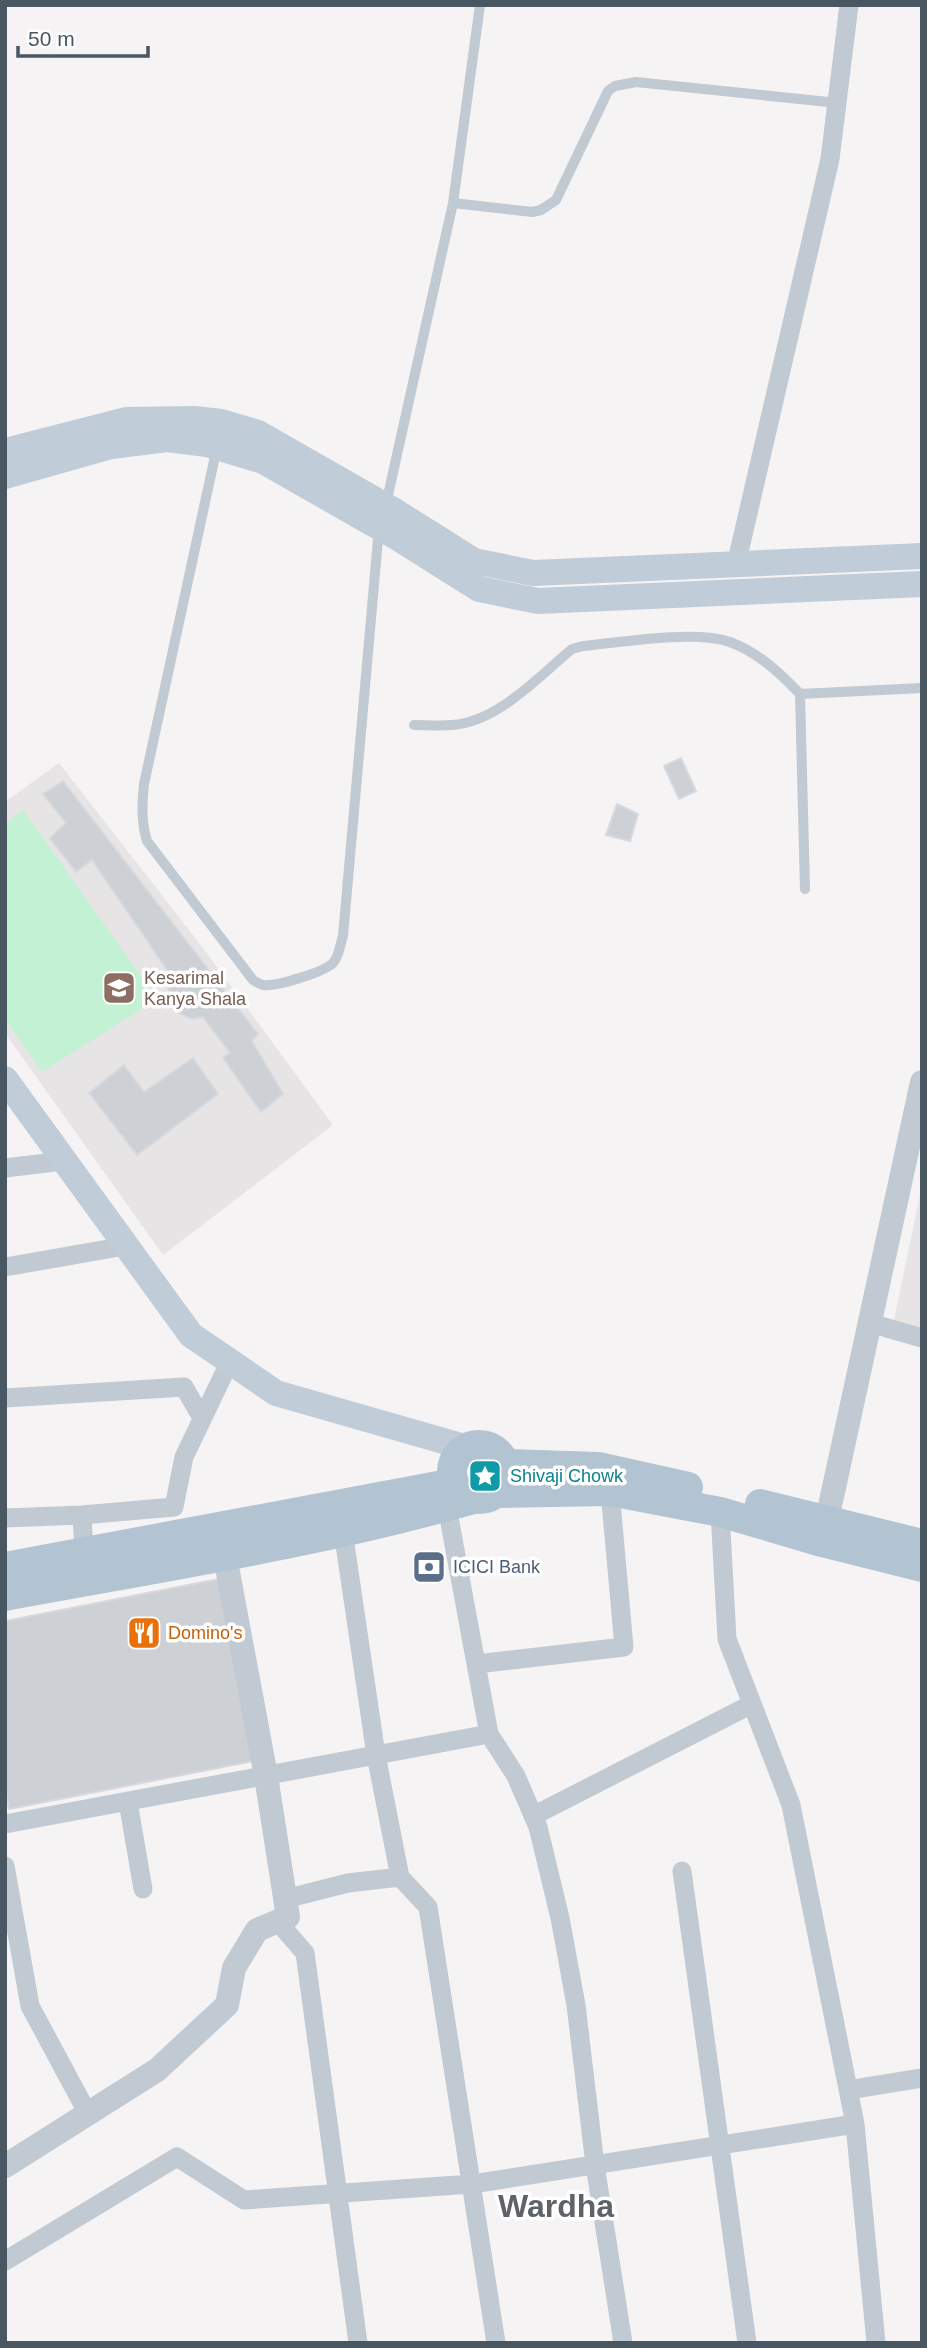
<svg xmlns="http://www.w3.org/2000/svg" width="927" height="2348" viewBox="0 0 927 2348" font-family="Helvetica,sans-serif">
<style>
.education{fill:#e6e4e5}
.green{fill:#c2f2d3}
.building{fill:#cdd0d5;stroke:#d7d9de;stroke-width:2}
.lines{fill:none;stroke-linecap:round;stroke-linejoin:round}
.service{stroke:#c1cad2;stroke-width:10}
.minor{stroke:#c1cad2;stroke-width:19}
.tertiary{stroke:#c1cad2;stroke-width:24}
.secondary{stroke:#c0ccd7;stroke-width:26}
.primary{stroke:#b2c3d2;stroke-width:30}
.labels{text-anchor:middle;stroke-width:7;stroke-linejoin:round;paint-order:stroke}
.education-label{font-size:18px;fill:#785e54;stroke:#fff;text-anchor:start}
.culture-label{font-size:18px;fill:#0d838f;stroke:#fff;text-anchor:start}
.service-label{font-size:18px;fill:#4e5e75;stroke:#fff;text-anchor:start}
.food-label{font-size:18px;fill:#c56008;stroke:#fff;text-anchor:start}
.town-label{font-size:32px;font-weight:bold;fill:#5f6368;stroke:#fff}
</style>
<rect width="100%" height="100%" fill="#f5f3f3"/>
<path class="education" d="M59 763 200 944 333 1125 163 1255 5 1033V802Z
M920 1195 922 1196V1329L894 1320Z"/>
<path class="green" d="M23 810 157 999 42 1072 5 1019V824Z"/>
<path class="building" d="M681 758 696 791 679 799 664 766Z
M63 781 258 1034 252 1041 283 1094 261 1112 223 1058 230 1053 203 1017 192 1019 179 1013 170 1003 168 984 174 980 92 860 76 872 50 838 66 823 43 794Z
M617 804 638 814 630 841 606 835Z
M193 1058 218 1094 137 1155 89 1093 124 1065 144 1092Z
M219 1579 254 1761 9 1809 5 1789V1621Z"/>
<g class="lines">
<path class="service" d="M453 203 532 212 541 210 556 200 608 91 615 86 636 82 838 103
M217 447 144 784C142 804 141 821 147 841L253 980C254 981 262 985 263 985 276 987 324 972 333 963 339 957 340 945 343 936L379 528
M386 504 453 203 480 5
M800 694 805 889
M414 725C426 725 440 726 452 725 498 722 538 677 572 649L583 646C622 642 695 630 730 642 759 653 780 673 800 694L922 688"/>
<path class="minor" d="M736 565 830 159 849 5
M5 1168 63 1161
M5 1267 125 1246
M870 1323 922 1338
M5 1398 184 1387 202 1418
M720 1512 727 1639 791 1805 855 2124 876 2343
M82 1515 84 1552
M5 1518 82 1515 174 1507 184 1457 230 1361
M476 1664 624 1647 610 1491
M489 1734 516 1776 538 1827 560 1918 576 2005 595 2165 623 2343
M128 1802 143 1889
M533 1816 752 1704
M5 1824 489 1734 445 1496
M5 1866 30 2006 88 2114
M682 1871 747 2343
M400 1877 428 1907 496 2343
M285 1899 348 1883 400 1877 376 1755 343 1531
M278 1922 305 1953 358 2343
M848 2090 922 2078
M5 2261 177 2157 244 2200 472 2184 855 2124"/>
<path class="tertiary" d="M823 1538 922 1082
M5 2166 157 2070 227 2005 234 1968 257 1930 288 1917 266 1776 225 1556"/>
<path class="secondary" d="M5 451 126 420 194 419 221 422 258 433 393 510 474 561 533 573 922 556
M5 476 111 446 167 439 207 444 263 461 398 538 479 589 538 601 922 584
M5 1079 191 1335 276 1393 468 1448"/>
<path class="primary" d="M452 1472a27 27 0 1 1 54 0a27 27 0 1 1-54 0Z
M505 1464 598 1467 688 1487
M497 1493 610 1491 720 1512 822 1542 922 1567
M760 1504 922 1544
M5 1567 454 1483
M5 1596C161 1567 320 1543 473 1499"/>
</g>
<defs>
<symbol id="school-square" viewBox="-11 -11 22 22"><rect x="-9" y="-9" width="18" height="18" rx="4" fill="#8d6e63" stroke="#fff"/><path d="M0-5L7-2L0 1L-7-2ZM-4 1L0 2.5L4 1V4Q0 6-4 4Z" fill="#fff"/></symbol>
<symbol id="sight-square" viewBox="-11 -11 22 22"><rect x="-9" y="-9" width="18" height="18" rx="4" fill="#0f9aa8" stroke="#fff"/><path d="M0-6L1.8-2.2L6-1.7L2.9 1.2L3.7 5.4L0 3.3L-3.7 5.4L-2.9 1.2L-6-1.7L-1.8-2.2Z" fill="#fff"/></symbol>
<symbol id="bank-square" viewBox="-11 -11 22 22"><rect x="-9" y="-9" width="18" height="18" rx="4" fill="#5c6f8a" stroke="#fff"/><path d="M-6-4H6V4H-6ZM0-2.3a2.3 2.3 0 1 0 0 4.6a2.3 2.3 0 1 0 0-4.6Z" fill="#fff"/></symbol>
<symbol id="restaurant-square" viewBox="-11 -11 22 22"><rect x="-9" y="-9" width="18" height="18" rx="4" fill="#e8710a" stroke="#fff"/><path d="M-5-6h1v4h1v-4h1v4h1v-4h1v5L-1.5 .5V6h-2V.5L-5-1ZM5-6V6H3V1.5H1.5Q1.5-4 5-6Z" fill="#fff"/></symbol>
</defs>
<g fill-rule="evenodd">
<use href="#school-square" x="100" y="969" width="38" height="38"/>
<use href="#sight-square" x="466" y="1457" width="38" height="38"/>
<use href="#bank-square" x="410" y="1548" width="38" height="38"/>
<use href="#restaurant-square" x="125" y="1614" width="38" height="38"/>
</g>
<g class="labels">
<g class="education-label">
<text x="144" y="984">Kesarimal<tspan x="144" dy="21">Kanya Shala</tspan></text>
</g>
<g class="culture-label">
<text x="510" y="1482">Shivaji Chowk</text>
</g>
<g class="service-label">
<text x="453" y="1573">ICICI Bank</text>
</g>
<g class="food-label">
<text x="168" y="1639">Domino's</text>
</g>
<g class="town-label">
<text x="556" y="2217">Wardha</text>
</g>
</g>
<rect width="927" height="2348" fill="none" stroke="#495762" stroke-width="14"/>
<path d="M18 46v10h130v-10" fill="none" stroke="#495762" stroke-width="3.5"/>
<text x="28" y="46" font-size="21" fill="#495762" stroke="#ffffff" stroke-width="5" paint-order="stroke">50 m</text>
</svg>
